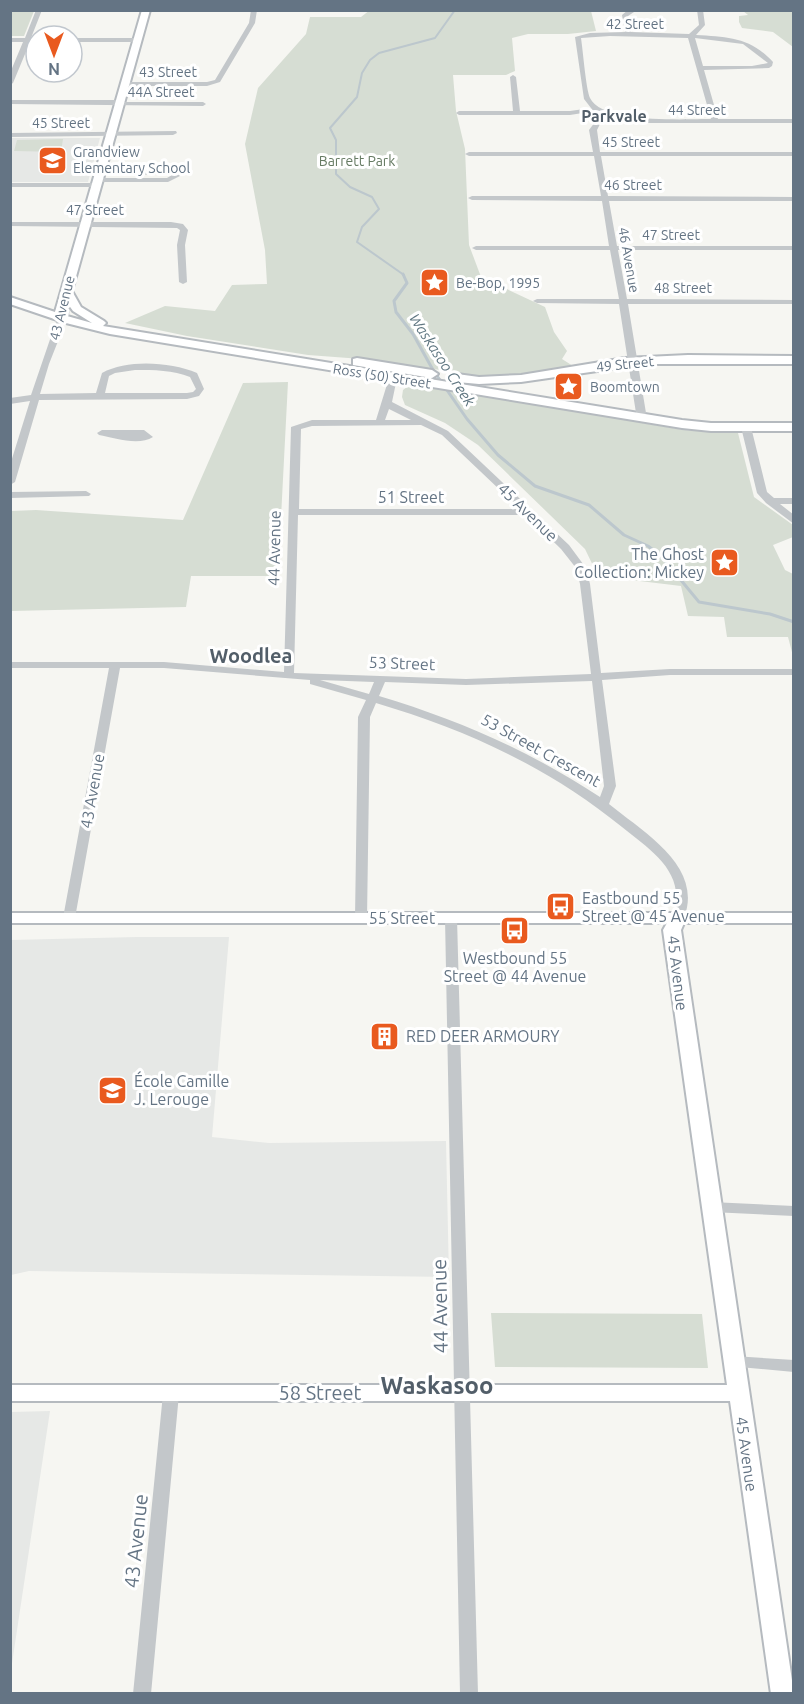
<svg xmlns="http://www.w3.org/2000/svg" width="804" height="1704" viewBox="0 0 804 1704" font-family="Ubuntu,sans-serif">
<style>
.built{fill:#e6e8e6}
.green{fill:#d6ddd3}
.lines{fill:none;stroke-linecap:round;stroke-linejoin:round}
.stream-far1{stroke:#bcc7cd;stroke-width:2}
.stream{stroke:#bcc7cd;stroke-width:3}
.secondary-casing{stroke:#b5babf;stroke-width:4}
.street{fill:#c3c7ca;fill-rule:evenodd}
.secondary{fill:#fff;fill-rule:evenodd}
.labels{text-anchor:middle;stroke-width:6;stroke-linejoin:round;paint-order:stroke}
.far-street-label{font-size:14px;fill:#647484;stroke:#fff}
.far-poi-label{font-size:14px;fill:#647484;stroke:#fff;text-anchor:start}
.far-park-label{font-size:14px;fill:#667b63;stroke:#fff}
.far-water-label{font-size:15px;font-style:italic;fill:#5f7681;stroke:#fff}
.far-quarter-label{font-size:16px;font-weight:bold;fill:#525e69;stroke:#fff}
.street-label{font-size:16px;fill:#647484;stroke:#fff}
.poi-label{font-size:16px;fill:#647484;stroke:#fff;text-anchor:start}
.quarter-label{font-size:20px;font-weight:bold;fill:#525e69;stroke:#fff}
.near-street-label{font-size:20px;fill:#647484;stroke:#fff}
.near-quarter-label{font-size:24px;font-weight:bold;fill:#525e69;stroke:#fff}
</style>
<rect width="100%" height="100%" fill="#f6f6f2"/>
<path class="built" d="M10 138H100L88 182H11Z
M137 937H229L212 1137 269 1143 446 1141 449 1277 29 1271 11 1275V940Z
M50 1411 11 1670V1412Z"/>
<path class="green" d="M11 10 34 11 24 36H11Z
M370 10 591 11 596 31 568 34H528L512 38 515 71 506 75H453L456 111 465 149 469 245 481 277 545 307 554 332 567 351 562 359 573 366 504 377 479 376 375 360 308 355 187 336 125 323 165 306 215 311 232 285 267 284 265 250 245 144 258 88 306 34 310 17H361Z
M743 11H793V47L773 32 742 28 739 22V16L748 15Z
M63 139 61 152 14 151 17 140Z
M288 382 278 576H191L186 607 11 611V511L36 510 183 520 243 383Z
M426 386 684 430 738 433 754 497 793 525V537L773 545 785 570 793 574V656L788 637H727L724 617 688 616 681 586 598 576 585 549 478 445 445 423 405 405 402 397 403 390 407 387Z
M491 1313 702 1314 708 1368 495 1367Z"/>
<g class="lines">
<path class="stream-far1" d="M404 275 357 242 362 227 379 209 372 197 350 187 336 174V140L330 128 357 97 362 73 370 60 379 53 435 38 455 10"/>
<path class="stream" d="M403 274 407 283 394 301 396 312 413 334 433 370 467 419 498 455 535 486 589 505 624 535 648 546 661 556 699 602 770 614 794 622"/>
<defs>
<path id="secondary" d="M142 10H150L72 291 81 307 104 321 106 323 103 326 682 420 711 423H794V431H711L682 428 110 334 66 323 10 304V297L55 312ZM68 304 73 311 92 323 67 316Z
M688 355 794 356V364H646L521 382 479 384 457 382 451 378 457 374 479 377 521 375 625 358Z
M357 358 432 370 438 374 432 378 353 365V359Z
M10 913H794V923H684L681 930 794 1694H771L730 1401H10V1385H727L663 930 667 923H10Z"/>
</defs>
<use href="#secondary" class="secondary-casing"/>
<path class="street" d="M36 10H42L31 38H36V42H30L13 83 10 85V73L23 42H10V38H25Z
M251 10H257L255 23 220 82 207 86H125L122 84 125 82H207L215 80 249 23Z
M628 10H637L628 16 631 32 689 34 699 25 697 10H703L705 25 696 35C728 37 750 37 773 62L772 66 769 68 704 70 718 119H794V123H647L613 118 600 124 597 130 600 152H794V156H601L608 196 794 197V201H609L617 246H794V250H618L627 299 794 300V304H628L646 413 641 419 638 420 633 417 636 413 619 304 537 303 533 301 537 299H619L610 250H476L472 248 476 246H609L602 201 472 200 468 198 472 196H601L594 156H469L465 154 469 152H593L589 130 595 122 607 115 595 111 570 115H459L456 113 459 111H513L510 77 513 75 516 77 520 111H570L591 108 584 99 575 37 590 33 625 32 622 15ZM610 36 688 38 711 119C686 119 602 124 590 98 586 89 583 51 581 38ZM695 38 743 44 768 63 752 66H703Z
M72 38H138L141 40 138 42H72Z
M10 100H120L123 102H203L206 104 203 106 10 104Z
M176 131 177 133 173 135 10 137V133Z
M97 170H167L177 171 180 176 168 182H94V178H167L172 175 100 174H97Z
M10 183H96L100 185 96 187H10Z
M10 222H171L183 224 188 230 185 245 187 282 183 284 179 282 177 245 180 230 177 228 10 226Z
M58 316 65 318 64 326 49 364 40 394 96 393 102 373C128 359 170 362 197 373L204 389 199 396 187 399 39 400 15 482 10 485V465L30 401 10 404V398L31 395ZM135 370C154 370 173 370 190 377L196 389 193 392 187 393H105L109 376 115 373Z
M393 375 397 378 392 402 448 431 569 545 586 568 590 584 601 673 670 669H794V675H670L602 680 616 786 609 804C643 832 704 866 684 918L678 922 672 918C689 874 652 851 622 827 548 767 467 730 376 703L370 717 367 918 361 922 357 921 355 918 358 717 366 700 310 684V680L164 668H120L75 918 69 922 65 921 63 918 109 668H10V662H164L284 672 291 427 312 420H376L389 378ZM389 409 411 420H385ZM421 425 442 435 520 509H299L301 429 312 426ZM298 515H526L561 549 576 568 580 584 591 674 466 679 294 673ZM320 680 374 682 369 694ZM592 681 604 786 600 797C530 751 459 720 379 696L385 682 466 685Z
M746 424 751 427 767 492 774 498H794V504H780L794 515V524L766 503 757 493 741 427Z
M102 430H144L153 437C139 446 114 438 99 435L97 433Z
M86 491 91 494 89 496 10 498V492Z
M451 914 457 918 478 1694H460L445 918Z
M711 1202 794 1206V1216L711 1212 706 1211 704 1207 706 1203Z
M733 1356 794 1360V1372L728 1366 725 1362 728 1358Z
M171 1388 177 1390 179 1394 151 1694H133L163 1394 165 1390Z"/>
<use href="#secondary" class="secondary"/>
</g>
<defs>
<symbol id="school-square" viewBox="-11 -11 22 22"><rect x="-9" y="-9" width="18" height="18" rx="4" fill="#e95a1f" stroke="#fff"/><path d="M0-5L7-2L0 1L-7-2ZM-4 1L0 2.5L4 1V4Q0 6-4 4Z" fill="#fff"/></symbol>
<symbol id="sight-square" viewBox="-11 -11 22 22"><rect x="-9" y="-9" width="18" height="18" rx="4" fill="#e95a1f" stroke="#fff"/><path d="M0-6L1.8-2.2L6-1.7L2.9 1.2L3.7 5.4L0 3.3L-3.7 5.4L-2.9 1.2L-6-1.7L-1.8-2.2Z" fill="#fff"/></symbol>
<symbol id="bus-square" viewBox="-11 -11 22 22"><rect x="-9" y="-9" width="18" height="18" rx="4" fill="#e95a1f" stroke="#fff"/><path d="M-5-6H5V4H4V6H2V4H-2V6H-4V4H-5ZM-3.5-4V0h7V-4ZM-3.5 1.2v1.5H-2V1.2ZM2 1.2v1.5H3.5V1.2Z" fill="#fff"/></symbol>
<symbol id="building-square" viewBox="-11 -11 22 22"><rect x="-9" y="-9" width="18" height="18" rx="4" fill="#e95a1f" stroke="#fff"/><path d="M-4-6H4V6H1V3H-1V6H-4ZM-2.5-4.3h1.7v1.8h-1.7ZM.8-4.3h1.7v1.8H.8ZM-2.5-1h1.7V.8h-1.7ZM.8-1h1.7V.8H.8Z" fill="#fff"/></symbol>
</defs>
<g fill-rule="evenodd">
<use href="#school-square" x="36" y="144" width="33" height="33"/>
<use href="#sight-square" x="418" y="266" width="33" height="33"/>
<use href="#sight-square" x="552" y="370" width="33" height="33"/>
<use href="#sight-square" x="708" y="546" width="33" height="33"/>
<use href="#bus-square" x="544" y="890" width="33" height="33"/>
<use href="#bus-square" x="498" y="914" width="33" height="33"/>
<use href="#building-square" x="368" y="1020" width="33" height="33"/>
<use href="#school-square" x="96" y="1074" width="33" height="33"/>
</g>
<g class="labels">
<g class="far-street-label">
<text x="635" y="29">42 Street</text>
<text x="168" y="77">43 Street</text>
<text x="161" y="97">44A Street</text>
<text x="697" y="115">44 Street</text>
<text x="61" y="128">45 Street</text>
<text x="631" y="147">45 Street</text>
<text x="633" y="190">46 Street</text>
<text x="95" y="215">47 Street</text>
<text x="671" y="240">47 Street</text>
<text transform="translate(629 260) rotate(80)" y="5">46 Avenue</text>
<text x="683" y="293">48 Street</text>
<text transform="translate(62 308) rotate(-76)" y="5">43 Avenue</text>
<text transform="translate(625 364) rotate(-6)" y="5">49 Street</text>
<text transform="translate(382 376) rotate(9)" y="5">Ross (50) Street</text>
</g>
<g class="far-poi-label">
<text x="73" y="157">Grandview<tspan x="73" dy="16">Elementary School</tspan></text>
<text x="456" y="288">Be-Bop, 1995</text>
<text x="590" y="392">Boomtown</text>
</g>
<g class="far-park-label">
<text x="357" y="166">Barrett Park</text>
</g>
<g class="far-water-label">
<text transform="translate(442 360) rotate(57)" y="5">Waskasoo Creek</text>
</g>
<g class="far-quarter-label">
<text x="614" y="122">Parkvale</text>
</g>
<g class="street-label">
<text x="411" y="503">51 Street</text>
<text transform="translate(528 512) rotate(44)" y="6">45 Avenue</text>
<text transform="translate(274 548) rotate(-89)" y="6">44 Avenue</text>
<text transform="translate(402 663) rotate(2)" y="6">53 Street</text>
<text transform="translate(541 750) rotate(29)" y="6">53 Street Crescent</text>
<text transform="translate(92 791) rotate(-80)" y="6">43 Avenue</text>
<text x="402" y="924">55 Street</text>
<text transform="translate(678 973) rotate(83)" y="6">45 Avenue</text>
<text transform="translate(747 1454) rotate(82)" y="6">45 Avenue</text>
</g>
<g class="poi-label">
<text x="704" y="560" text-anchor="end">The Ghost<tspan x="704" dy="18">Collection: Mickey</tspan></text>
<text x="582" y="904">Eastbound 55<tspan x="582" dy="18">Street @ 45 Avenue</tspan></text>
<text x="515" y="964" text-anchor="middle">Westbound 55<tspan x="515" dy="18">Street @ 44 Avenue</tspan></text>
<text x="406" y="1042">RED DEER ARMOURY</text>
<text x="134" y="1087">École Camille<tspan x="134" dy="18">J. Lerouge</tspan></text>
</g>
<g class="quarter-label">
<text x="251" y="663">Woodlea</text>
</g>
<g class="near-street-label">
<text transform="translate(440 1306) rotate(-91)" y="7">44 Avenue</text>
<text x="320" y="1400">58 Street</text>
<text transform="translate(136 1541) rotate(-84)" y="7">43 Avenue</text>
</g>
<g class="near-quarter-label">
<text x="437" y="1394">Waskasoo</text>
</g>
</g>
<rect width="804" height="1704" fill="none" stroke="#647484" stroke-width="24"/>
<g transform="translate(54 54) rotate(180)"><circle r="28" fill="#ffffff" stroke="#c1c7ce" stroke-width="1.5"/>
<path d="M0-4.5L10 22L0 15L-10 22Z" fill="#e95a1f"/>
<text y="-9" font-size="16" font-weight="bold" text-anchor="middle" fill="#647484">N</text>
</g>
</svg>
